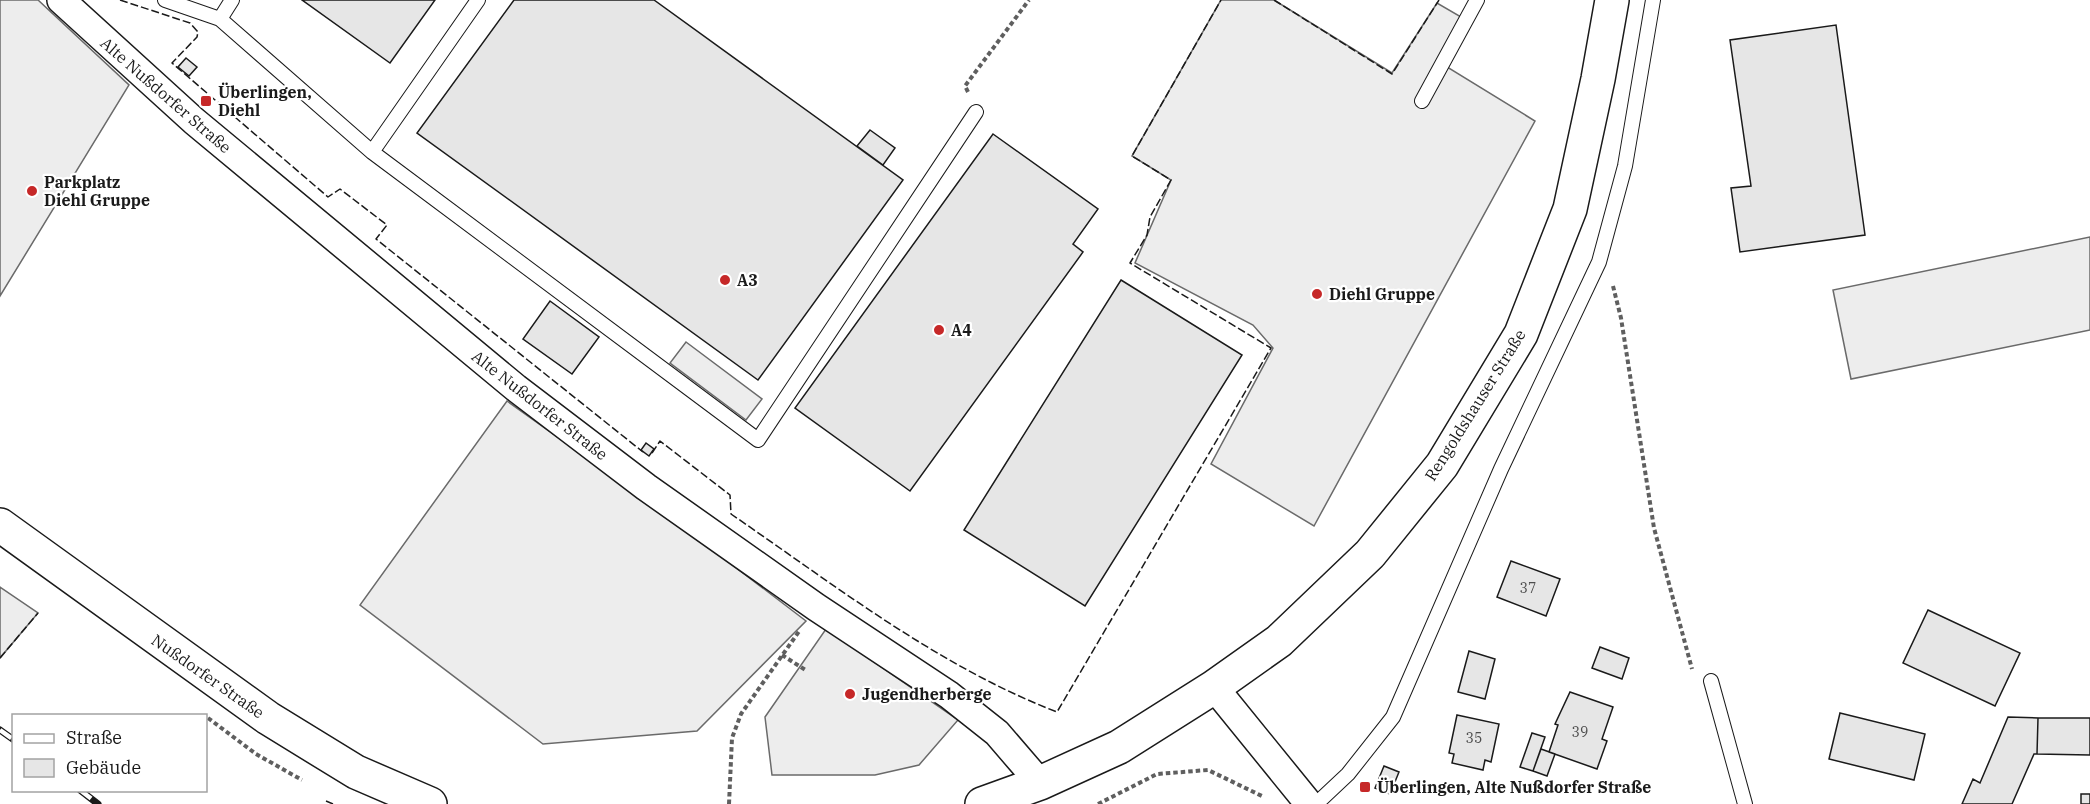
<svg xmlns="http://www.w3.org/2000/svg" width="2090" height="804" viewBox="0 0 2090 804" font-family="'IBM Plex Serif',serif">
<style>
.built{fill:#ededed;stroke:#6a6a6a;stroke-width:1.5}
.building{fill:#e6e6e6;stroke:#1a1a1a;stroke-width:1.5}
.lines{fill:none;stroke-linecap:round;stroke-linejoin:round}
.lane-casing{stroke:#1a1a1a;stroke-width:16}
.street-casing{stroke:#1a1a1a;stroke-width:30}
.secondary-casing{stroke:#1a1a1a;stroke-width:36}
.path{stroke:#5f5f5f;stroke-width:4;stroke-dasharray:4.5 3;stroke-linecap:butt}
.lane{stroke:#fff;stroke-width:14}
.street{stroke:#fff;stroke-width:27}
.secondary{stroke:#fff;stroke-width:33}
.rail-casing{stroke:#1a1a1a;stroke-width:7}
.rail{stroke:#fff;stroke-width:4.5;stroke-dasharray:14;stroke-linecap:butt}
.fence{stroke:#1a1a1a;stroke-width:1.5;stroke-dasharray:8 3;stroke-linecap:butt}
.poi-dot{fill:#c62828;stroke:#fff;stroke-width:2}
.labels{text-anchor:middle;stroke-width:4.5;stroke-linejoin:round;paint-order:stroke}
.number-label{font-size:14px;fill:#4d4d4d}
.poi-label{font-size:16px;font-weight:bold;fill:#1a1a1a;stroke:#fff;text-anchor:start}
.street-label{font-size:16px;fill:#1a1a1a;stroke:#fff}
</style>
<rect width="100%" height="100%" fill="#fff"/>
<path class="built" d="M0 0H38L129 85 0 296Z
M1221 0H1274L1392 73 1437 3 1468 21 1447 67 1535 121 1314 526 1211 464 1273 348 1253 325 1135 263 1171 180 1132 156Z
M2090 237V330L1851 379 1833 290Z
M686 342 762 399 746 420 670 363Z
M507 401 671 518 806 621 697 731 543 744 360 605Z
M0 587 38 613 0 658Z
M826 629 958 720 919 765 875 775H772L765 717Z"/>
<path class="building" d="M302 0H435L390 63Z
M514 0H654L903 180 758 380 417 133Z
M1836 25 1865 235 1740 252 1731 188 1751 186 1730 40Z
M186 58 197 67 189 76 178 67Z
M870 130 895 148 883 165 857 146Z
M993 134 1098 209 1073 244 1083 252 910 491 795 408Z
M1121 280 1242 355 1085 606 964 530Z
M550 301 599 337 572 374 523 339Z
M646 443 654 449 649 456 641 450Z
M1511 561 1560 579 1546 616 1497 597Z
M1928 610 2020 653 1995 706 1903 663Z
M1600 647 1629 658 1622 679 1592 668Z
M1469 651 1495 659 1485 699 1458 692Z
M1570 692 1613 707 1602 739 1607 741 1597 769 1549 752 1558 725 1555 724Z
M1840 713 1925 734 1914 780 1829 759Z
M1457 715 1499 724 1491 762 1485 760 1483 770 1452 763 1454 754 1449 753Z
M2008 717 2038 718 2037 754H2034L2012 804H1962L1973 779 1980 783Z
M2038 718H2090V755L2037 754Z
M1532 733 1545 737 1533 771 1520 767Z
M1541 749 1555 754 1547 776 1533 771Z
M1384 766 1399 772 1390 794 1375 788Z
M2081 794H2090V804H2081Z"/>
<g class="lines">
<defs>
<path id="lane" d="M165 0 220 19 372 152 758 440 976 112
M220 19 232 0
M1422 101 1477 0
M372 152 478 0
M1711 681 1745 804
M1316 804 1348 774 1393 717 1501 469 1599 262 1625 166 1653 0"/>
<path id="street" d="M61 0 194 121 516 388 646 487 816 607 949 695 997 733 1040 783
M1214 687 1309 804"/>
<path id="secondary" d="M0 525 268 718 356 772 430 804
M982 804 1040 783 1119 747 1214 687 1279 641 1370 554 1442 465 1521 334 1570 209 1598 79 1612 0"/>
</defs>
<use href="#lane" class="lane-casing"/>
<use href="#street" class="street-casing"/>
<use href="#secondary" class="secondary-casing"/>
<path class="path" d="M968 92 965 86 1029 0
M1613 286 1621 318 1654 528 1692 669
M782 655 807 671
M208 718 256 754 302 780
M729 804 732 738 741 714 800 630
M1098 804 1157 774 1208 770 1264 797"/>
<use href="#lane" class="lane"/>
<use href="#street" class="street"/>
<use href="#secondary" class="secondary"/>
<defs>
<path id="rail" d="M0 730 14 740
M80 790 98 804"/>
</defs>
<use href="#rail" class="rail-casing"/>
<use href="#rail" class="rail"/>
<path class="fence" d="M120 0 190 23 198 32 197 37 172 63 328 197 340 189 387 225 376 239 643 452
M1274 0 1392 74 1439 0
M652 453 660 441 730 495 731 514C836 586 938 666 1057 712L1271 348 1130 263 1147 235 1150 217 1171 180 1132 156 1221 0
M0 658 38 613
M326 801 333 804"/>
</g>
<g class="poi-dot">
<rect x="200" y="95" width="12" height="12" rx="3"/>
<circle cx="32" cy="191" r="6"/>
<circle cx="725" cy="280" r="6"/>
<circle cx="1317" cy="294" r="6"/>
<circle cx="939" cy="330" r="6"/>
<circle cx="850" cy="694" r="6"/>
<rect x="1359" y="781" width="12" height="12" rx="3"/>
</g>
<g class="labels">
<g class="number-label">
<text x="1528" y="593">37</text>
<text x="1580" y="737">39</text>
<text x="1474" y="743">35</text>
</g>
<g class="poi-label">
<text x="218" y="98">Überlingen,<tspan x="218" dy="18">Diehl</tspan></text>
<text x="44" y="188">Parkplatz<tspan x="44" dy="18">Diehl Gruppe</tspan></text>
<text x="737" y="286">A3</text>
<text x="1329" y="300">Diehl Gruppe</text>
<text x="951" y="336">A4</text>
<text x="862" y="700">Jugendherberge</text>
<text x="1377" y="793">Überlingen, Alte Nußdorfer Straße</text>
</g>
<g class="street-label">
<text transform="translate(166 95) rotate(41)" y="6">Alte Nußdorfer Straße</text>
<text transform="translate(540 405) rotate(38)" y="6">Alte Nußdorfer Straße</text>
<text transform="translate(1475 405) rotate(-58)" y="6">Rengoldshauser Straße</text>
<text transform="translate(208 676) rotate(35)" y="6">Nußdorfer Straße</text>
</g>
</g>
<rect x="12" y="714" width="195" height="78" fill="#ffffff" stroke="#a3a3a3" stroke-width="1.5"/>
<rect x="24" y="734" width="30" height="9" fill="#ffffff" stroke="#a3a3a3" stroke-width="1.5"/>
<text x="66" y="744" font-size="18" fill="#1a1a1a">Straße</text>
<rect x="24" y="759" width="30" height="18" fill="#e6e6e6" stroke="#a3a3a3" stroke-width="1.5"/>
<text x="66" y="774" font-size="18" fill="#1a1a1a">Gebäude</text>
</svg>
